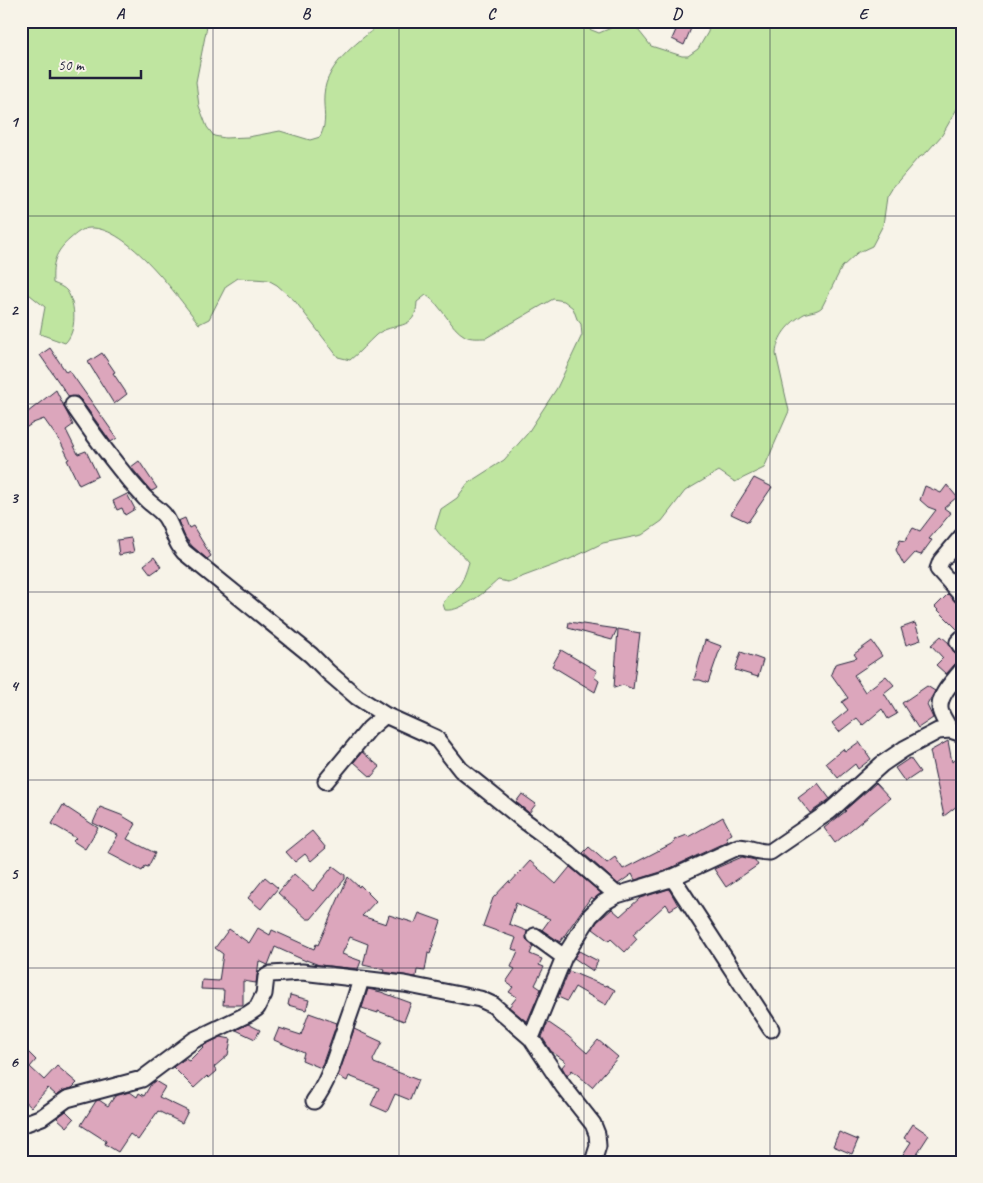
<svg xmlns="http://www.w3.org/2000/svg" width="983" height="1183" viewBox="0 0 983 1183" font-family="Caveat,sans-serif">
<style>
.green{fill:#bfe5a0;stroke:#70846e}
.building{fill:#dca6bc;stroke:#22223b}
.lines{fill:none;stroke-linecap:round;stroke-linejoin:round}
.minor-casing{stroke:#22223b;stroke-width:19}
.minor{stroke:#f7f3e8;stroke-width:15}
.grid{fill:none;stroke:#22223b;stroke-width:1;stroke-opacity:0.55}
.neatline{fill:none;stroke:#22223b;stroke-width:2}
.grid-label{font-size:16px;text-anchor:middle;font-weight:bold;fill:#22223b}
</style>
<rect width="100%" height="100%" fill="#f7f3e8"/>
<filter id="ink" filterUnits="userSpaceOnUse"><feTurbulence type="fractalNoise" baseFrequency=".02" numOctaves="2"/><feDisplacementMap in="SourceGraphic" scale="10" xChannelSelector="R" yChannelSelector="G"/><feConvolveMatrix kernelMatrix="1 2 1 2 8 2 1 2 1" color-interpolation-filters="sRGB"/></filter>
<g filter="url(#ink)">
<path class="green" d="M21 21H208L196 82 199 106 207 127 214 136 225 138 248 137 280 131 310 140 320 137C328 121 323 112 324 95 326 62 361 41 383 21H584L589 29 599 33 611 28 617 21H631L651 46 682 56H688L698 49 708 32 710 21H962V86L958 107 942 135 927 152 917 159 893 187 887 197 883 225 872 246 857 253 842 267 822 307C817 312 811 311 804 314 789 323 777 336 776 354L789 411 764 468 735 482 719 471 685 491 662 521 642 535 603 543 570 559 508 582 498 580C486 591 462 612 445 610L443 604C446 597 451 594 456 589 463 582 466 572 469 562 459 549 444 542 435 528L441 509 457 498 468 483 504 460 527 434 557 388 582 335 581 324 577 319 573 308 564 301 553 299 486 338C479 338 471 339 465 336 450 328 442 305 426 295L417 302C416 333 393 321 376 335 367 343 360 352 350 360L338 357 295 301 277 285 268 280 238 278 226 286 209 319 199 324C178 297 128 226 90 228 82 228 76 234 70 239 55 252 52 263 53 283 58 285 64 287 67 291 76 304 77 332 65 343L40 334 45 307 25 291 21 292Z"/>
<path class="building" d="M680 21 692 26 684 45 672 39Z
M50 348 66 372 69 370 117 438 111 442 81 400 77 396 69 397 40 355Z
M102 353 115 372 113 373 127 394 114 404 88 362Z
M56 390 73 425 66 430 78 454 86 451 98 476 79 485 67 460 69 459 61 443 44 419 33 423 21 431V401L28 412Z
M139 461 157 488 154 490 151 491 131 467Z
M754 478 772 487 748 522 731 514Z
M947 485 957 497 944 508 951 513 929 539 932 540 921 555 915 553 904 565 896 550 900 540 905 541 913 528 920 531 936 510 928 507 920 500 925 486 941 493Z
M127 494 135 509 125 515 122 508 117 510 113 501Z
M185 518 189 528 193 526 211 556 207 559 192 546 185 537 178 521Z
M131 538 134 552 119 555 117 540Z
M154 557 161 567 151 574 144 565Z
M948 594 962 608V629L958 630 935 607Z
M569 622 617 629 612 640 568 628Z
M915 623 921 640 906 645 901 628Z
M618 629 640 633 633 689 623 685 614 688Z
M941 636 949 643 955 654 962 657V661L955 664 946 674 936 665 943 658 931 645Z
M705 640 721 646 708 683 700 680H694Z
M872 641 882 656 854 675 865 692 886 676 894 685 884 693 897 714 888 719 882 709 863 725 857 718 839 732 832 723 848 710 842 702 848 698 831 674 835 664 857 658 854 654Z
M561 650 597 671 594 677 599 681 595 692 552 666Z
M741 652 763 660 758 677 735 670Z
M927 686 935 691 927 705 933 718 918 728 902 703Z
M948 741 952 762 962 755V802L944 816 930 751Z
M859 742 871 759 858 769 855 764 838 778 826 763 843 749 845 752Z
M362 752 380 767 371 777 354 762Z
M910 758 920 772 905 782 895 768Z
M818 783 830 799 810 813 798 798Z
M876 783 890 798 835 843 824 828 846 811 845 810Z
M522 794 536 804 529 813 516 802Z
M63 805 98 828 85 849 73 841 76 838 52 824Z
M100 807 121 815 136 824 127 839 155 853 148 867 145 866 142 871 108 853 118 835 93 823Z
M723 817 732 834 726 837 728 841 664 871 635 880 632 874 618 884 583 853 589 847 607 863 615 857 623 869 675 842 674 840 687 835 688 837Z
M312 831 326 848 311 861 305 854 295 862 286 852Z
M742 857 755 860 758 865 726 887 714 869Z
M530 861 556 884 570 867 601 893 594 899 591 897 560 942 542 930 550 919 516 903 509 924 527 931 526 939 533 946 530 954 542 959 539 965 544 967 535 985 541 989 527 1022 509 1007 517 997 509 992 513 987 506 982 515 969 511 967 518 951 512 949 516 938 483 926 493 898 509 881 510 883Z
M333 866 345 875V879L311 919H307L278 893 294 874 313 891Z
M265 877 278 888 261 909 248 898Z
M348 877 359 887 360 885 376 901 362 916 386 924 389 915 415 923 419 913 441 921 430 954 428 953 425 971 417 970 416 977 384 972 385 970 363 965 368 944 350 937 342 954 361 961 358 969 319 965 306 960V961L275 947 268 965 259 961 256 983 243 981V1005H223L224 990 201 989 202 980 219 981 223 954 215 948 229 929 249 943 258 928 270 935 272 930 314 949 316 944 318 945Z
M669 889 678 905 670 910 666 904 633 934 637 939 625 952 611 939 609 941 593 929 597 922 612 909 620 916 640 898Z
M579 951 598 961 593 971 574 958Z
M569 971 605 986 606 985 615 990 606 1005 575 987 567 1001 558 997Z
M368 989 381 992 411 1003 404 1021 378 1011V1013L362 1008Z
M290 995 309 1000 306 1010 288 1005Z
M309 1013 337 1023 321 1068 302 1060 304 1053 274 1040 279 1028 301 1035Z
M549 1023 568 1036 587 1053 598 1040 618 1057 592 1087 572 1070 567 1076 562 1067 566 1062 551 1051 542 1037 547 1024Z
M248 1024 260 1030 255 1039 236 1030Z
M354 1029 382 1042 373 1060 374 1063 418 1080 410 1100 395 1094 387 1112 371 1105 379 1088 349 1076 347 1081 338 1076Z
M221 1037 231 1039 228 1055 214 1067 217 1071 209 1078 207 1076 194 1088 173 1067 185 1059 189 1061 206 1044Z
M27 1051 36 1060 30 1067 44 1080 57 1066 77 1083 72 1088 64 1090 56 1095 48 1088 31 1107 21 1098V1056Z
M155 1081 165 1087 159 1097 188 1111 182 1123 158 1111 138 1140 130 1134 118 1152 105 1144 106 1141 81 1125 96 1101 99 1100 108 1106 115 1096 130 1092 137 1097 139 1093 144 1096 151 1084Z
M66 1111 74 1119 67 1127 57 1118Z
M913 1124 929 1135 916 1155 926 1162H898L911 1142 904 1138Z
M839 1132 858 1140 852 1154 833 1146Z"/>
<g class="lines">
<defs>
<path id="minor" d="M73 405C95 437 118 469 144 497 150 504 158 508 164 515 173 526 173 540 184 552L311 655 328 672 357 697 385 715 436 738 461 770 522 819 568 853 617 895
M962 536 941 561 938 569 962 596
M962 638 958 642 962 648
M950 730C947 723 940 715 940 708 939 694 954 681 962 670
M326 781 369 729 385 715
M672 877 771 1029
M535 936 564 957
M531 1038 564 957 590 916 603 903 617 895 667 880 738 847C749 847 759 853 770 852L830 811 882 764 904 749 938 731 950 730 962 734
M314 1101C329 1081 335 1057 343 1034 349 1015 356 998 361 979
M21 1125 42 1117 67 1099 142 1079 194 1040 248 1014 257 1008 264 994 266 977 271 974 302 972 404 984 480 999 493 1005 531 1038 563 1086 593 1124 597 1134 598 1146 593 1162"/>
</defs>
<use href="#minor" class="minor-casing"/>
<use href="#minor" class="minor"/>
</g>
</g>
<path class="grid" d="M213 21V1162M399 21V1162M584 21V1162M770 21V1162M21 216H962M21 404H962M21 592H962M21 780H962M21 968H962"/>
<rect width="983" height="1183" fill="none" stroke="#f7f3e8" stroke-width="55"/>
<path d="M50 70v8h91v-8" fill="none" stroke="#22223b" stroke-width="2.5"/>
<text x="58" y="70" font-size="15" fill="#22223b" stroke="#f7f3e8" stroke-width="4" paint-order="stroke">50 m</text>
<rect x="28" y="28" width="928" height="1128" class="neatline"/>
<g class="grid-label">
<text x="120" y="19">A</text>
<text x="306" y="19">B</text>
<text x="491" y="19">C</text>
<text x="677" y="19">D</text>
<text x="863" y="19">E</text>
<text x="14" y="127">1</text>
<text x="14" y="315">2</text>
<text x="14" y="503">3</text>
<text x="14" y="691">4</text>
<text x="14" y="879">5</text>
<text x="14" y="1067">6</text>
</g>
</svg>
